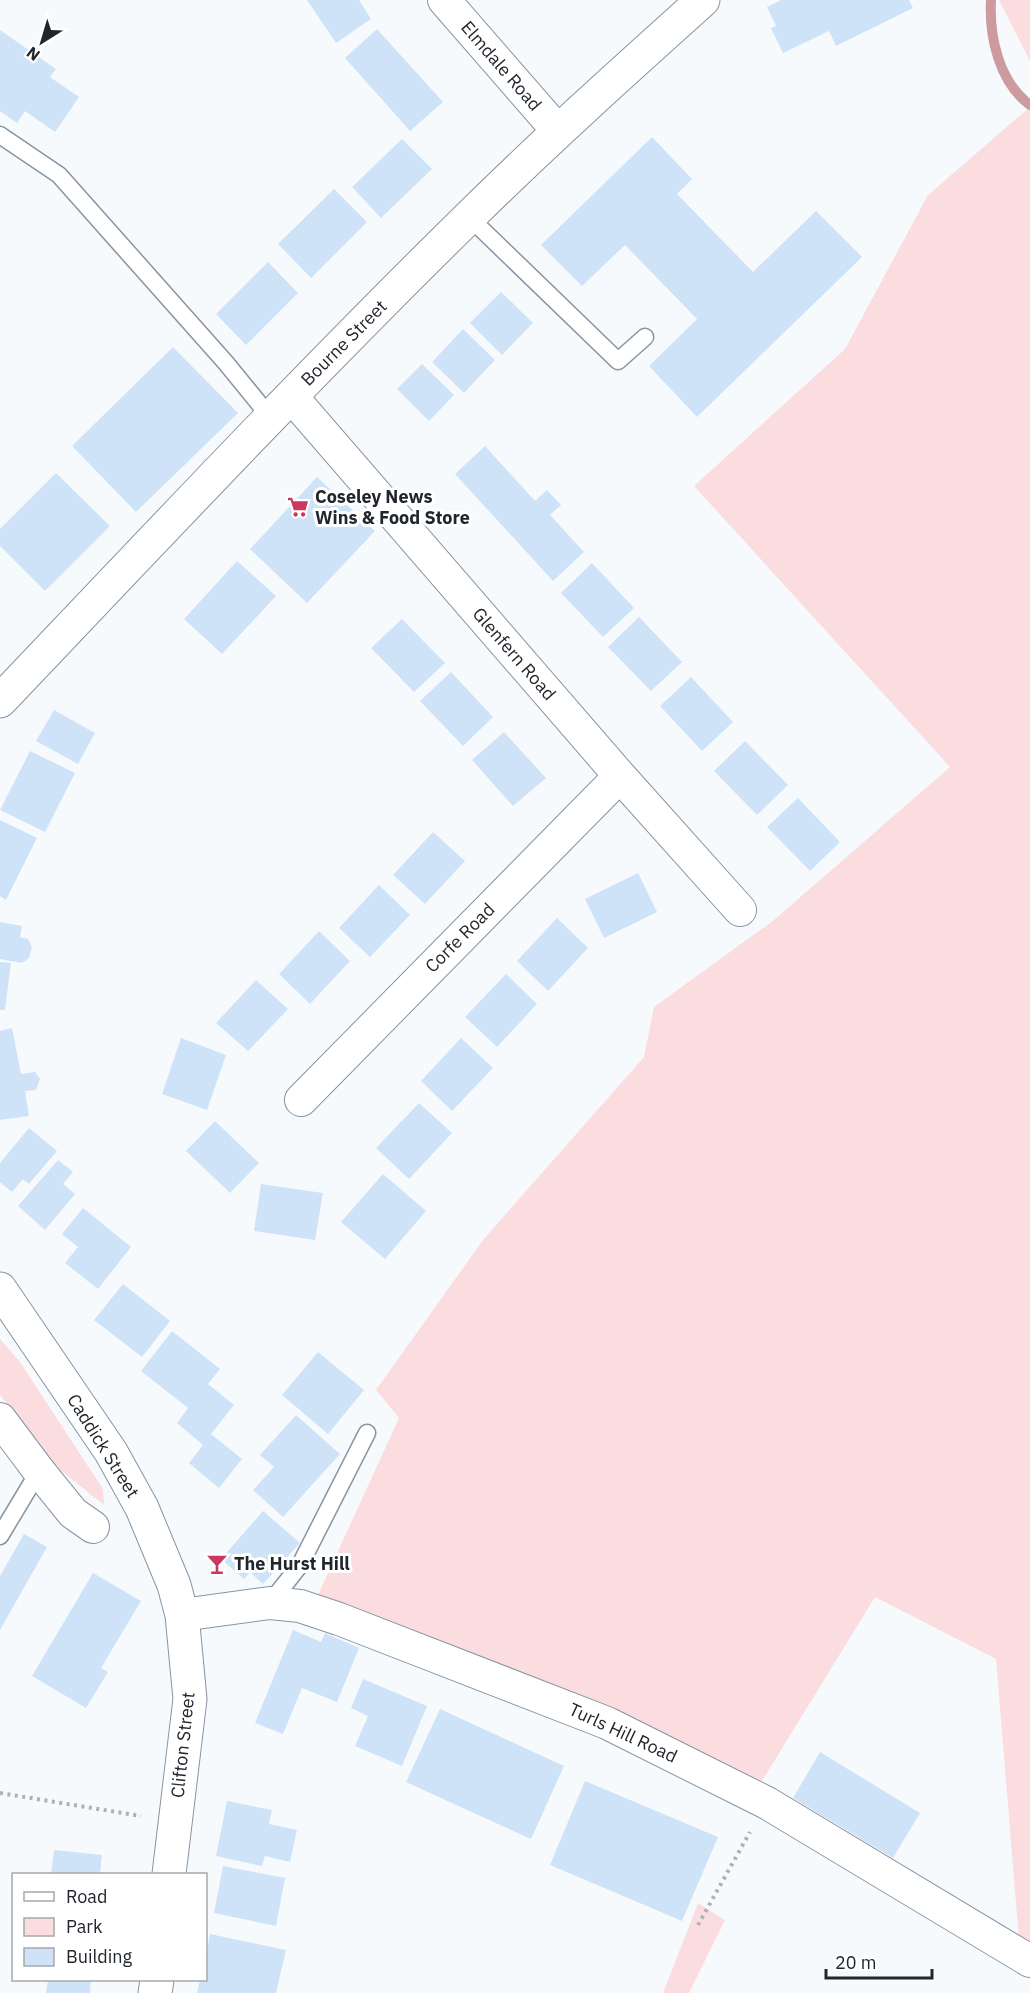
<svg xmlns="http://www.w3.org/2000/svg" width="1030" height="1993" viewBox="0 0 1030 1993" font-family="'IBM Plex Sans',sans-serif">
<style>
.green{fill:#fbdde0}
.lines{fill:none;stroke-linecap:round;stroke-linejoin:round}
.stream{stroke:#cd9aa0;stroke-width:10}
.building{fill:#cee3f8}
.lane-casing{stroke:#8794a2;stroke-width:19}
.street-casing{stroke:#8794a2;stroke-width:34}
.secondary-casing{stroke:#8794a2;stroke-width:35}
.path{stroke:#adb1b5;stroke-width:4;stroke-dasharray:3 4.5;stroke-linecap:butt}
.lane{stroke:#fff;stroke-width:16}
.street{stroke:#fff;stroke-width:32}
.secondary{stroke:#fff;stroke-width:33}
.labels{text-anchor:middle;stroke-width:6;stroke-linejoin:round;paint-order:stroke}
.street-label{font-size:18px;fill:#21262c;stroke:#fff}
.poi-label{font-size:18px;font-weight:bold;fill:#21262c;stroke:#fff;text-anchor:start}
</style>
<rect width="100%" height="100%" fill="#f7fafd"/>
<path class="green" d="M999 0H1030V61Z
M1030 107V1947L1019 1940 996 1659 875 1597 762 1781 317 1597 399 1418 376 1390 483 1240 644 1057 654 1007 774 920 950 767 694 486 845 349 928 195Z
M0 1339 20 1362 103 1489 104 1505 59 1469 0 1395Z
M698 1903 725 1920 689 1993H663Z"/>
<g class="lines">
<path class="stream" d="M991 0C989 37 999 82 1030 105"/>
</g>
<path class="building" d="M307 0H359L371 19 336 43Z
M781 0H909L913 8 836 46 829 31 783 53 771 28 776 26 767 7Z
M377 29 443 102 410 131 345 58Z
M0 30 56 69 50 77 79 97 55 132 25 111 17 123 0 111Z
M652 137 692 179 677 194 753 272 816 211 862 257 697 417 649 366 697 319 625 245 582 286 541 245Z
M402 139 432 169 381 218 352 187Z
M334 189 367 222 311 278 278 244Z
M268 262 298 293 246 345 216 314Z
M501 292 533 323 502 355 470 323Z
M463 329 495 360 464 393 432 362Z
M173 347 238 413 136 512 72 446Z
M422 364 454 395 429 421 397 389Z
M485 446 535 501 547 490 561 505 550 515 584 552 553 581 455 474Z
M56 473 110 526 45 591 0 546V529Z
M317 477 375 531 307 603 250 549Z
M237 561 276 596 222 654 184 619Z
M592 563 634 608 603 637 561 593Z
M639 617 682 662 651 691 608 647Z
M402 619 445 663 414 692 371 648Z
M451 672 493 717 463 746 420 701Z
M691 677 733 722 702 751 660 706Z
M54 710 95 733 78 764 36 741Z
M504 732 546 778 513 806 472 760Z
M745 741 788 785 757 815 714 771Z
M30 751 75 773 45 832 0 810Z
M798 798 840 842 810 871 767 827Z
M0 820 37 838 6 900 0 896Z
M433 832 465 861 425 904 393 875Z
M638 873 657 912 604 938 585 899Z
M379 885 410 915 370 957 339 928Z
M557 918 588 948 548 991 517 961Z
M0 922 22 926 20 937 28 939 32 947 29 958 22 963 0 959Z
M319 931 350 961 310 1004 279 974Z
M0 962 11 963 5 1010H0Z
M506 974 537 1004 497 1047 465 1017Z
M256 980 288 1009 248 1051 216 1023Z
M12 1028 21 1074 35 1072 40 1079 36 1090 25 1091 29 1116 0 1120V1031Z
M181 1038 226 1055 207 1110 162 1094Z
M461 1038 493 1068 452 1111 421 1081Z
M419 1103 452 1133 409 1179 376 1148Z
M215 1121 259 1163 230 1193 186 1151Z
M29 1128 57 1151 29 1184 23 1179 12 1192 0 1182V1163Z
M58 1160 73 1172 63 1184 75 1194 45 1230 18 1206Z
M383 1174 426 1211 385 1259 341 1222Z
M261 1184 323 1193 315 1240 254 1231Z
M83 1208 131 1247 98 1289 65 1263 78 1247 62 1234Z
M123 1284 170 1321 142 1357 94 1320Z
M172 1331 220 1369 208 1384 234 1405 211 1434 242 1459 219 1488 189 1463 203 1445 177 1423 188 1408 141 1371Z
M318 1352 364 1390 328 1434 282 1395Z
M296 1415 340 1454 283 1517 253 1490 274 1467 260 1455Z
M263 1511 300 1543 263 1584 250 1572 244 1579 221 1559Z
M24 1534 47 1547 0 1630V1576Z
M93 1573 141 1601 101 1668 108 1672 86 1708 32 1676Z
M293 1630 321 1642 325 1633 359 1648 337 1702 302 1688 283 1734 255 1723Z
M363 1679 427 1706 402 1766 355 1746 368 1716 351 1708Z
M440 1709 564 1766 531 1839 406 1782Z
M820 1752 920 1813 893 1858 793 1798Z
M585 1781 718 1837 682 1921 550 1865Z
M227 1801 272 1810 269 1824 297 1830 290 1862 265 1856 262 1866 216 1856Z
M54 1850 102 1855 100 1874H51Z
M223 1866 285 1878 276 1926 214 1913Z
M210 1934 286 1950 276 1993H197L200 1980H206V1956Z
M48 1980H91L90 1993H46Z"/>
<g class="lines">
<defs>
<path id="lane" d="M0 135 59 175 226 363 270 417
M469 217 618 361 645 337
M0 1536 39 1471
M270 1603 300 1565 367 1433"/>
<path id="street" d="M444 0 558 131
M291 396 620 776 740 910
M301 1100 620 776
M0 1419 39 1471 73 1513 93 1527
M182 1615 270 1603 300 1606 339 1619 607 1723 767 1803 1030 1961"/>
<path id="secondary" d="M0 701C155 538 309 374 469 217 545 142 624 71 703 0
M0 1289 111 1452 142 1508 174 1585 182 1615 190 1699 169 1874
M155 1993 157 1980"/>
</defs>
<use href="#lane" class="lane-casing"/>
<use href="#street" class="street-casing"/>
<use href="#secondary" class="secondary-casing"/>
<path class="path" d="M0 1793 141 1816
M698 1925 750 1832"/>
<use href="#lane" class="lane"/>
<use href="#street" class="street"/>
<use href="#secondary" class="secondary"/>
</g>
<defs>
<symbol id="supermarket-bare" viewBox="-9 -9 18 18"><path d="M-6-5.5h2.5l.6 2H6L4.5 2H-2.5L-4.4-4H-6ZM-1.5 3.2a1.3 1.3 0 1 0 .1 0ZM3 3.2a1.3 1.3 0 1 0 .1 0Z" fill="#c9395d" stroke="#fff" stroke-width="2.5" paint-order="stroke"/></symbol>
<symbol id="bar-bare" viewBox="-9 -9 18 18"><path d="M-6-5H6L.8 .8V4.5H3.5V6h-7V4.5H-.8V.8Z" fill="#c9395d" stroke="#fff" stroke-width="2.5" paint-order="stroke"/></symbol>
</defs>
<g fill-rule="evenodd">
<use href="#supermarket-bare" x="283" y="492" width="30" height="30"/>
<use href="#bar-bare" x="202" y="1549" width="30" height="30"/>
</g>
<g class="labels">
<g class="street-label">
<text transform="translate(501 66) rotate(49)" y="6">Elmdale Road</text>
<text transform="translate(344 343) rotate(-45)" y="6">Bourne Street</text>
<text transform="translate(514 654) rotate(49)" y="6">Glenfern Road</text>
<text transform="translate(460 938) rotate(-45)" y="6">Corfe Road</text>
<text transform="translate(103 1446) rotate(58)" y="6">Caddick Street</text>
<text transform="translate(623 1733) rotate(25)" y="6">Turls Hill Road</text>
<text transform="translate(183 1745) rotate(-84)" y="6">Clifton Street</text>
</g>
<g class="poi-label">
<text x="315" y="503">Coseley News<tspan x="315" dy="21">Wins &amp; Food Store</tspan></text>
<text x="234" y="1570">The Hurst Hill</text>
</g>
</g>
<rect x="12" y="1873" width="195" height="108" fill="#ffffff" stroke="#a6a8ab" stroke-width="1.5"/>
<rect x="24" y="1892" width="30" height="9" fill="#ffffff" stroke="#a6a8ab" stroke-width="1.5"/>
<text x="66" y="1903" font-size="18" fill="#21262c">Road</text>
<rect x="24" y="1918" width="30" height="18" fill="#fbdde0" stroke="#a6a8ab" stroke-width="1.5"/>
<text x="66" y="1933" font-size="18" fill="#21262c">Park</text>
<rect x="24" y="1948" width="30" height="18" fill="#cee3f8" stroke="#a6a8ab" stroke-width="1.5"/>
<text x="66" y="1963" font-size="18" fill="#21262c">Building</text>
<g transform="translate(42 42) rotate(217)" stroke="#ffffff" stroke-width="4.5" paint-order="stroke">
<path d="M0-4.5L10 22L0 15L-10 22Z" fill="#21262c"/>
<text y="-9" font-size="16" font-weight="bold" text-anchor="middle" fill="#21262c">N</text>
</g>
<path d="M826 1969v9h106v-9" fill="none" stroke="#21262c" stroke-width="3"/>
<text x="835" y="1969" font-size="18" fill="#21262c" stroke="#ffffff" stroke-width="4.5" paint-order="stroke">20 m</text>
</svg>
